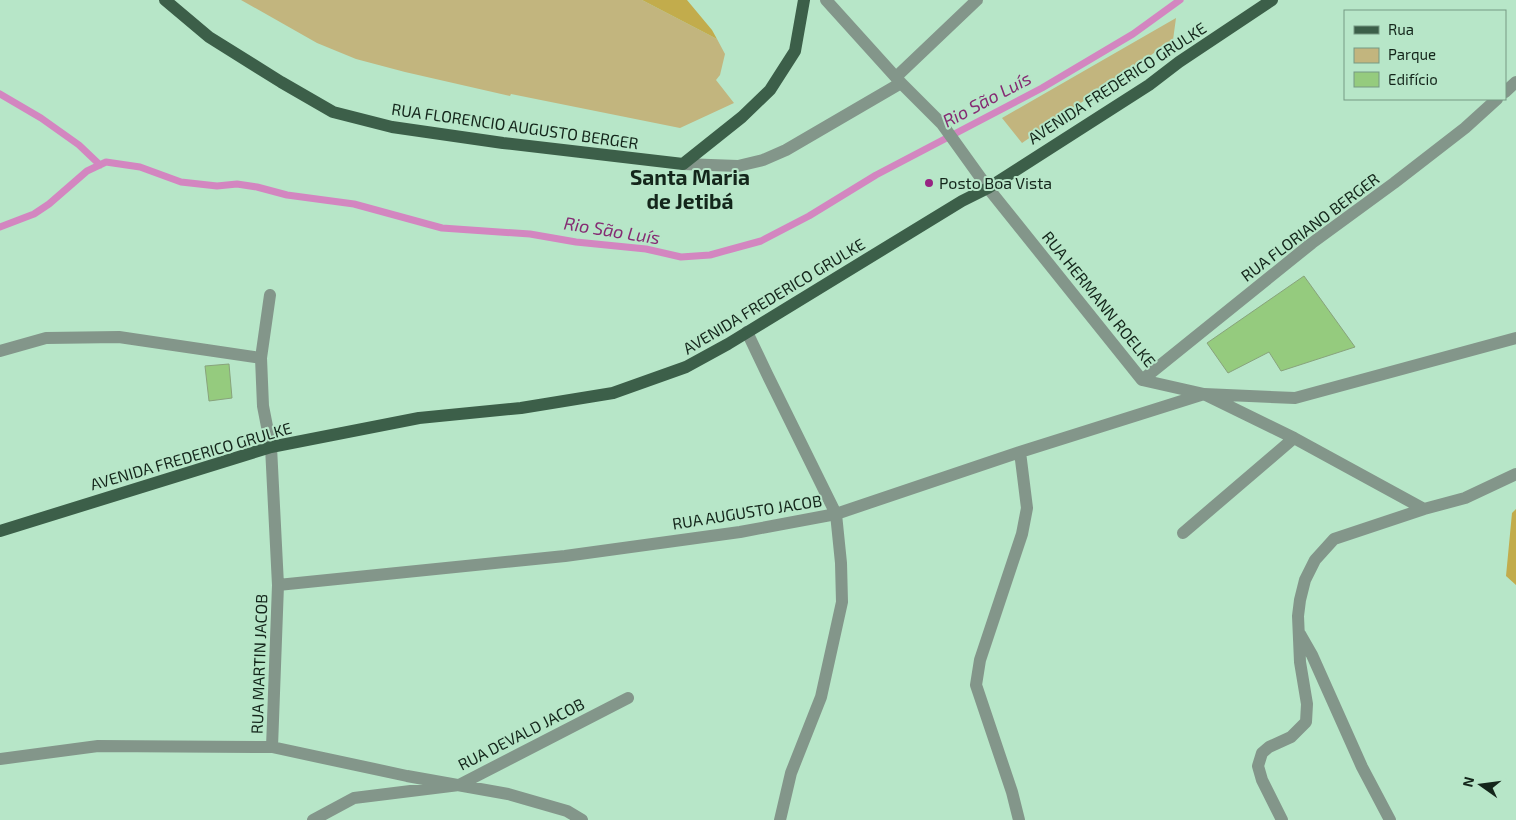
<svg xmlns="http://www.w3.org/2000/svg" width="1516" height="820" viewBox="0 0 1516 820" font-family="'Exo 2',sans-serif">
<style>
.green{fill:#c2b57e}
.forest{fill:#c2ac4c}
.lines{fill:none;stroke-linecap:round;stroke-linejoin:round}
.stream{stroke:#d386c0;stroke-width:7}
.building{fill:#95cb7e;stroke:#88a37c}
.street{stroke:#83968a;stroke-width:12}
.primary{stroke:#3c5f49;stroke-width:12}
.poi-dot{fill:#972482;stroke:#b7e6c8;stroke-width:2}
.labels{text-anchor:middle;stroke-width:4;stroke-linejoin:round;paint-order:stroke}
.street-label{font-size:16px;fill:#14261b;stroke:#b7e6c8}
.poi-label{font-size:16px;fill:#14261b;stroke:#b7e6c8;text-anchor:start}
.water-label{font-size:18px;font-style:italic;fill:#852b73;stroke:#b7e6c8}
.district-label{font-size:21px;font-weight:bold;fill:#14261b;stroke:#b7e6c8}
</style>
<rect width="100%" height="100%" fill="#b7e6c8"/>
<path class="green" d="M241 0H642L717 39 725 54 720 75 716 80 734 103 680 128 511 94 510 96 405 72 356 59 317 43Z
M1176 18 1173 40 1022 143 1002 118Z"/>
<path class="forest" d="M642 0H687L712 30 717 39Z
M1516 509V585L1506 576 1512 513Z"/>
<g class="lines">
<path class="stream" d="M0 94 41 118 79 145 100 165
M0 227 34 214 49 204 87 171 106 162 140 167 181 182 217 186 237 184 257 187 287 195 354 204 442 228 530 234 576 242 646 249 681 257 710 255 761 241 809 216 876 175 1042 88 1133 34 1180 0"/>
</g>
<path class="building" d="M1304 276 1355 347 1281 371 1269 352 1228 373 1207 343Z
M229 364 232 398 209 401 205 366Z"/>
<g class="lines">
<path class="street" d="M826 0 901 83 942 124 988 188 1142 380 1204 394 1294 438 1424 509
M896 77 977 0
M1505 92 1516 82
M683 164 738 166 763 160 786 150 901 83
M270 295 261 358 263 406 271 447 278 585 272 747
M747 332 767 374 836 514 841 563 842 602 821 697 791 773 780 820
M0 351 46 338 119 337 261 358
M1142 380 1312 243 1394 183 1465 128 1497 99
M1183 533 1294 438
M278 585 565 556 740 532 836 514 1020 452 1204 394 1295 398 1516 338
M1300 634 1312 655 1362 767 1390 820
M0 759 98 746 272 747 407 776 508 794 567 811 582 820
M313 820 354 798 459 785 628 698
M1019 820 1012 792 976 685 980 660 1022 534 1027 508 1020 452
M1282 820 1262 780 1258 766 1262 753 1269 747 1291 737 1306 722 1307 704 1300 662 1298 616 1300 600 1305 580 1315 560 1334 539 1424 509 1465 498 1516 474"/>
<path class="primary" d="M165 0 209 37 281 82 333 112 392 127 503 143 683 164 742 117 770 90 795 51 804 0
M0 531 271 447 419 418 521 408 613 393 686 367 728 344 962 201 988 188 1149 85 1179 62 1272 0"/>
</g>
<circle class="poi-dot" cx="929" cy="183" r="5"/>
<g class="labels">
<g class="street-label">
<text transform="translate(1117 83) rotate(-33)" y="6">AVENIDA FREDERICO GRULKE</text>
<text transform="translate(515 126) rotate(8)" y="6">RUA FLORENCIO AUGUSTO BERGER</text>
<text transform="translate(1310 227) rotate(-37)" y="6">RUA FLORIANO BERGER</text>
<text transform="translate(774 296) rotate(-31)" y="6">AVENIDA FREDERICO GRULKE</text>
<text transform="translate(1099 299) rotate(51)" y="6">RUA HERMANN ROELKE</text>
<text transform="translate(191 456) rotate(-16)" y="6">AVENIDA FREDERICO GRULKE</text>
<text transform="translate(747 512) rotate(-9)" y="6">RUA AUGUSTO JACOB</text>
<text transform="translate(259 664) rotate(-88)" y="6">RUA MARTIN JACOB</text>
<text transform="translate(521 734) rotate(-27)" y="6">RUA DEVALD JACOB</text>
</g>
<g class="poi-label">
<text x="939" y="189">Posto Boa Vista</text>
</g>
<g class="water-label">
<text transform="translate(987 100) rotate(-28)" y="6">Rio São Luís</text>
<text transform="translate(612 231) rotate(9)" y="6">Rio São Luís</text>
</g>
<g class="district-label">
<text x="690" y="185">Santa Maria<tspan x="690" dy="24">de Jetibá</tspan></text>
</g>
</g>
<rect x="1344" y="10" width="162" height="90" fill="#b7e6c8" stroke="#769983"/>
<rect x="1354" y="26" width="25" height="8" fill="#3c5f49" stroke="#769983"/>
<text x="1388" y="35" font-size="15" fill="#14261b">Rua</text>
<rect x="1354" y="48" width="25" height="15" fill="#c2b57e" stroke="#769983"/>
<text x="1388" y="60" font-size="15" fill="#14261b">Parque</text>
<rect x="1354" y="72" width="25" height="15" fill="#95cb7e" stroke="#769983"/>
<text x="1388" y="85" font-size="15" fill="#14261b">Edifício</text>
<g transform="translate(1481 785) rotate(284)" stroke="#b7e6c8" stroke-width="4" paint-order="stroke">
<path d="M0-4L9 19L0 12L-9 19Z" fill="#14261b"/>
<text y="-8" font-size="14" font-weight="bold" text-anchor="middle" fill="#14261b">N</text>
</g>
</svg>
